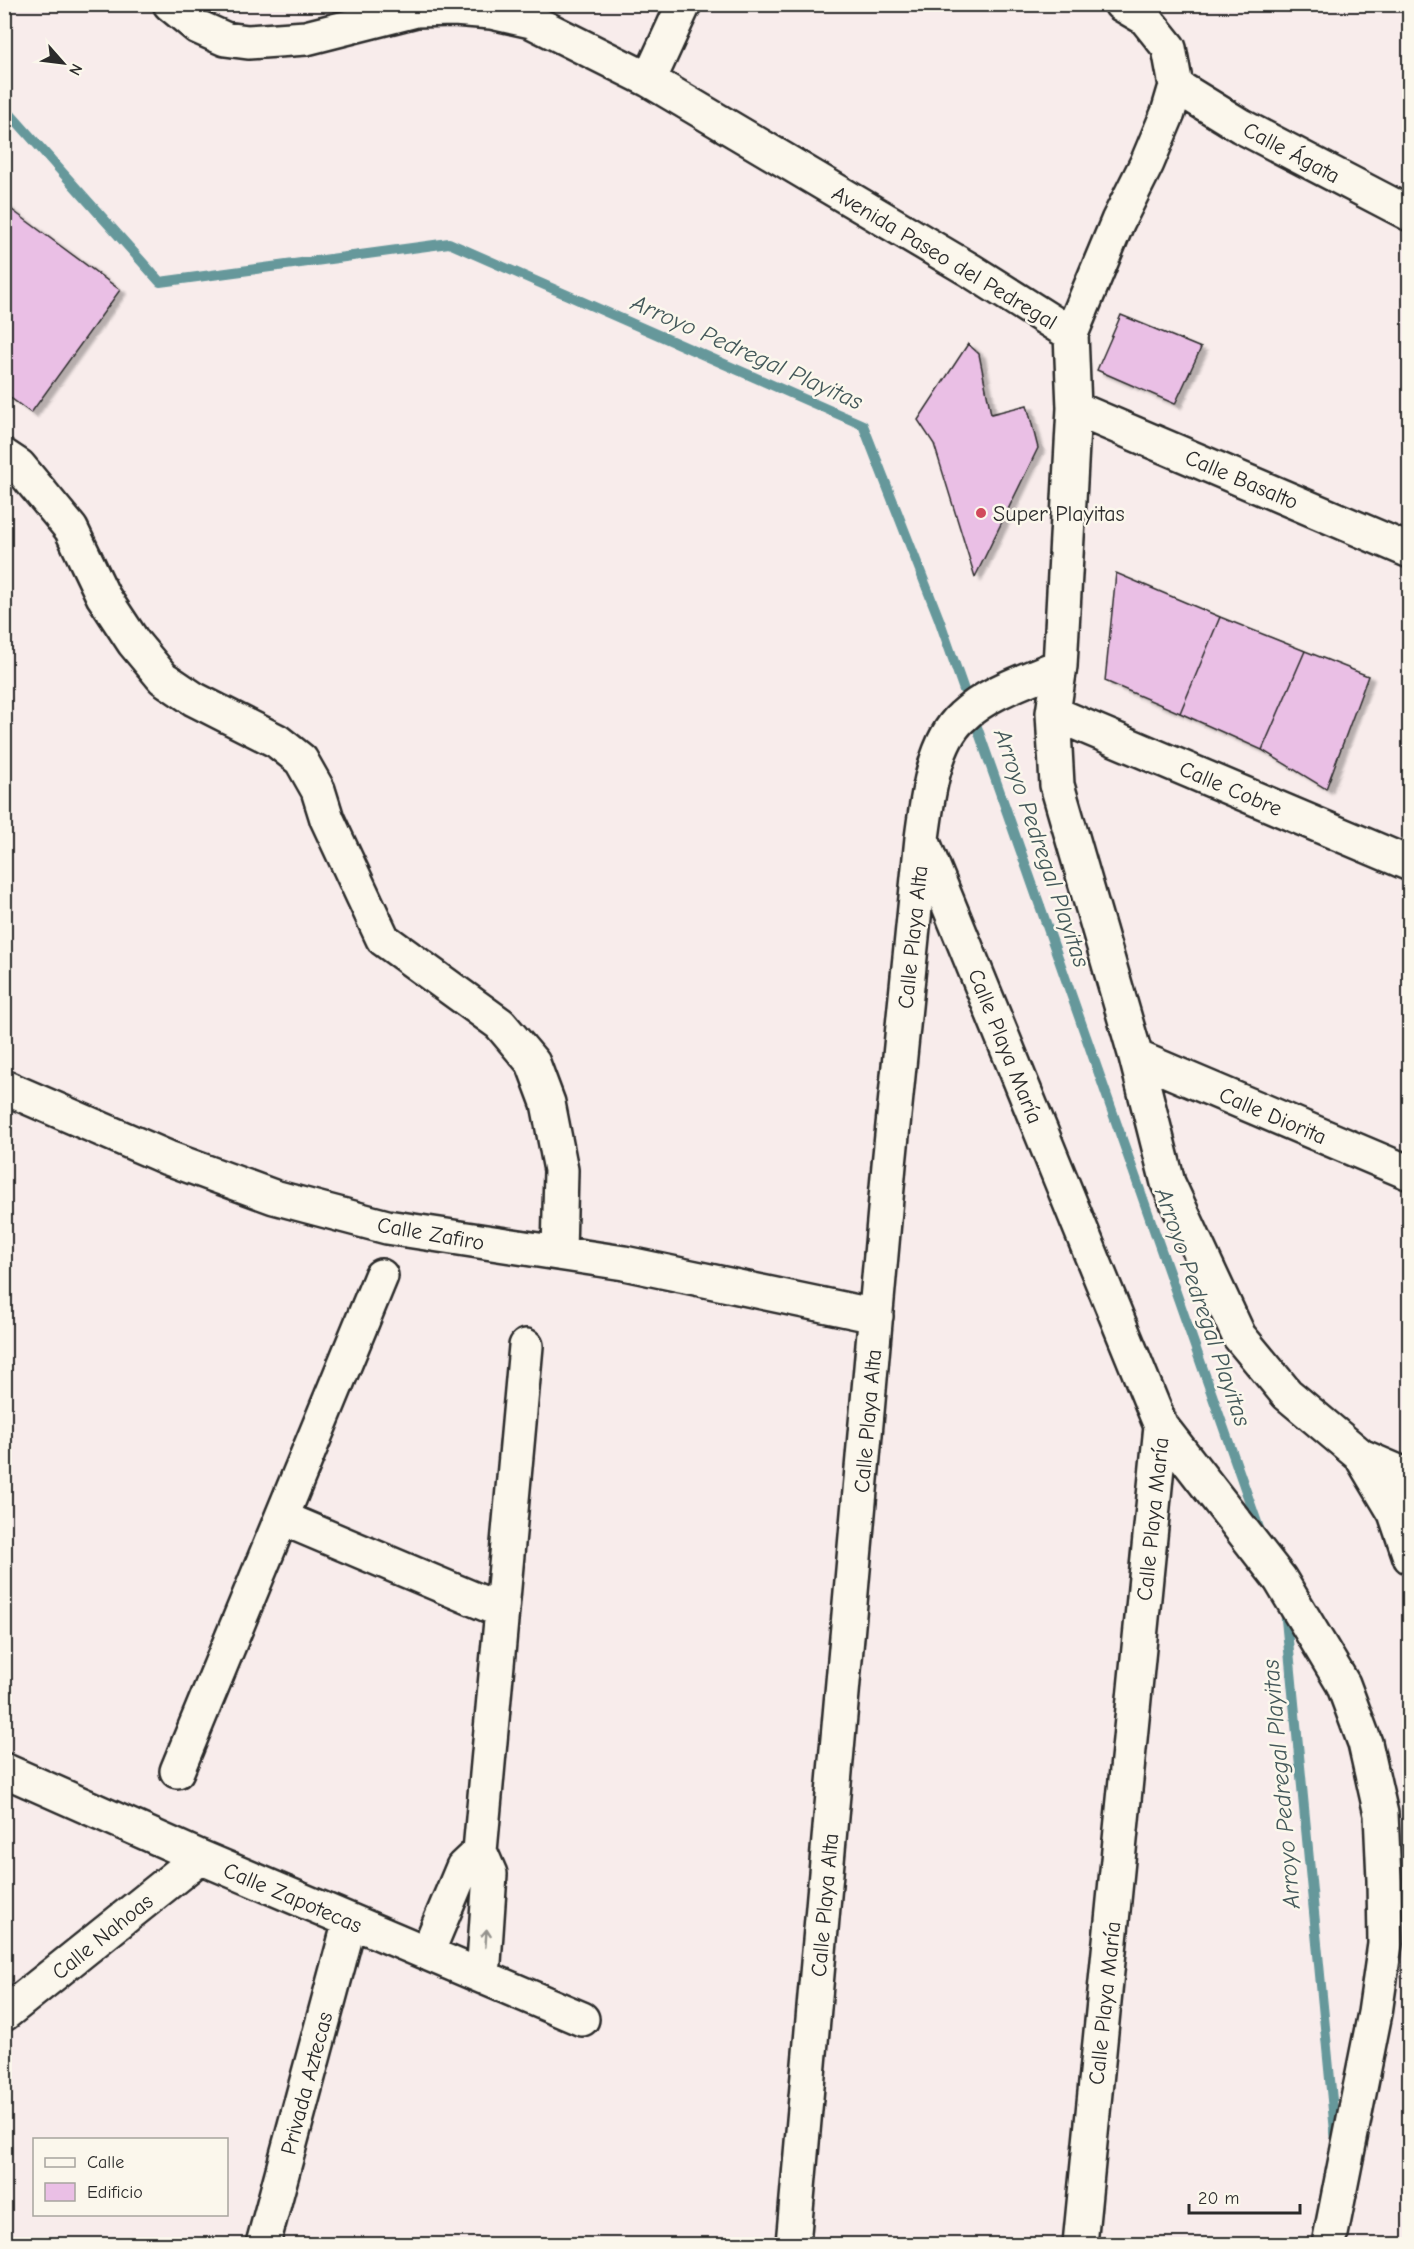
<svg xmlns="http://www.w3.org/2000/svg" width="1414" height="2249" viewBox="0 0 1414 2249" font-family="'Comic Neue',sans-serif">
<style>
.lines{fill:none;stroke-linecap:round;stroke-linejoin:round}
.stream{stroke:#66989b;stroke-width:10}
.building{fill:#eabfe5;stroke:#2b2b2b;stroke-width:1.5;filter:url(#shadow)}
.minor-casing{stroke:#2b2b2b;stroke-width:38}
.minor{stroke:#fbf7ec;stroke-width:33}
.oneway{stroke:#93918c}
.poi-dot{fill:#d1495b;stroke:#fbf7ec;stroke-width:2}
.labels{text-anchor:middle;stroke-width:5;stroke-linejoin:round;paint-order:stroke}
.street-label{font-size:22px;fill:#2b2b2b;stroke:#fbf7ec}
.poi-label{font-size:22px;fill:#2b2b2b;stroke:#fbf7ec;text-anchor:start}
.water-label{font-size:24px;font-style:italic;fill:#44585a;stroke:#fbf7ec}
</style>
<defs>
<filter id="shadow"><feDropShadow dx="6" dy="4" stdDeviation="1.5" flood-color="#0004"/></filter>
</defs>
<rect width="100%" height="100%" fill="#f8eceb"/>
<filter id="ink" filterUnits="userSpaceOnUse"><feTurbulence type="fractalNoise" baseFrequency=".0167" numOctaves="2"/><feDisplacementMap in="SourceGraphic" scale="12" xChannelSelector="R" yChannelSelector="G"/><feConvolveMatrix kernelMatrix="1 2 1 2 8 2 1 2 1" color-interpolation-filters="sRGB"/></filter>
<g filter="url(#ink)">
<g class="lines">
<path class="stream" d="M4 107 160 282 449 243 863 425 939 619 1261 1534
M1285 1609 1336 2142"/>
</g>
<path class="building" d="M4 204 120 290 31 413 4 393Z
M1121 315 1201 348 1175 404 1097 370Z
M968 344 979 354 991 414 1027 405 1038 448 975 577 934 444 918 420Z
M1116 573 1220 617 1180 713 1105 681Z
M1220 617 1305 651 1262 750 1180 713Z
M1305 651 1368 676 1326 789 1262 750Z"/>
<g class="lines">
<defs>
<path id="minor" d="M170 4 198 27 225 39 248 42 306 38 416 10 454 9 491 12 531 21 649 80 970 270 1071 334 1074 408 1060 666 1053 713 1057 785 1136 1057 1168 1183 1239 1336 1287 1394 1361 1456 1395 1513 1410 1557
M649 80 684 4
M1176 86 1241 126 1410 214
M1071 334 1118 221 1147 163 1168 113 1176 86 1169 48 1145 18 1121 4
M1074 408 1410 551
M4 456 19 466 71 529 103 596 134 643 163 678 194 699 277 741 301 760 318 790 327 819 383 939 500 1024 533 1063 548 1103 561 1170 559 1253
M1053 713 1410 864
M923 842 1161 1426 1080 2244
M1136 1057 1410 1173
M4 1087 168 1158 274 1197 387 1227 624 1263 876 1316
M1161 1426 1280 1579 1343 1684 1365 1743 1381 1814 1384 1880 1385 1944 1375 2013 1329 2244
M1361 1456 1410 1477
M282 1518 502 1611
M4 1770 200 1857 582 2019
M177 1771 381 1276
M427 1953 463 1867 480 1851
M483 1977 490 1874 480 1851 526 1346
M4 2014 200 1857
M263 2244 350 1921
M793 2244 889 1165 922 838C927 802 933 743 962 717 988 692 1027 680 1060 666"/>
</defs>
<use href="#minor" class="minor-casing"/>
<use href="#minor" class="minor"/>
</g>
<defs><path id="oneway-shaft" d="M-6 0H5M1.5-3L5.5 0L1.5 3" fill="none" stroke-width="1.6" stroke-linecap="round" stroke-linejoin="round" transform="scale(1.5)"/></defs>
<use class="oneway" href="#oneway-shaft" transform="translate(486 1938) rotate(-86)"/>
</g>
<circle class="poi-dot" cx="981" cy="513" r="6"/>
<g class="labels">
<g class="street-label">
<text transform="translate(1292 152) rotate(28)" y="8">Calle Ágata</text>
<text transform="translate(945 257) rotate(31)" y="8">Avenida Paseo del Pedregal</text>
<text transform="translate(1242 479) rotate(23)" y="8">Calle Basalto</text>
<text transform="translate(1231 788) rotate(23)" y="8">Calle Cobre</text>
<text transform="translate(912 937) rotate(-84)" y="8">Calle Playa Alta</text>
<text transform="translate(1006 1046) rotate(68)" y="8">Calle Playa María</text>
<text transform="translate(1273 1115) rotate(23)" y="8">Calle Diorita</text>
<text transform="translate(431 1233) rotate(10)" y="8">Calle Zafiro</text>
<text transform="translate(867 1421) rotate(-85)" y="8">Calle Playa Alta</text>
<text transform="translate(1152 1519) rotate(-84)" y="8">Calle Playa María</text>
<text transform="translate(293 1897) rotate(23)" y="8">Calle Zapotecas</text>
<text transform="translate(824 1905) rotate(-85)" y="8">Calle Playa Alta</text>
<text transform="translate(102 1936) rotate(-39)" y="8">Calle Nahoas</text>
<text transform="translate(1104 2003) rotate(-84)" y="8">Calle Playa María</text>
<text transform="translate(306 2083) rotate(-75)" y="8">Privada Aztecas</text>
</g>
<g class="poi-label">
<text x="993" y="521">Super Playitas</text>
</g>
<g class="water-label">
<text transform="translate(747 352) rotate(24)" y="8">Arroyo Pedregal Playitas</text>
<text transform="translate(1042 848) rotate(71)" y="8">Arroyo Pedregal Playitas</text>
<text transform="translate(1203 1307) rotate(71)" y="8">Arroyo Pedregal Playitas</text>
<text transform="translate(1281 1784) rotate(-95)" y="8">Arroyo Pedregal Playitas</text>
</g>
</g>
<rect width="1414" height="2249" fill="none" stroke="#fbf7ec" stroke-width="24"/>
<rect x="12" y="12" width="1390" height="2225" fill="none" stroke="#2b2b2b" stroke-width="2" filter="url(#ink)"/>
<rect x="33" y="2138" width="195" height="78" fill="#fbf7ec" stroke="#a8a59f" stroke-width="1.5"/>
<rect x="45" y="2158" width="30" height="9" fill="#fbf7ec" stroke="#a8a59f" stroke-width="1.5"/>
<text x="87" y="2168" font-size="18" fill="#2b2b2b">Calle</text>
<rect x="45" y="2183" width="30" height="18" fill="#eabfe5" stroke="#a8a59f" stroke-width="1.5"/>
<text x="87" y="2198" font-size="18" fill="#2b2b2b">Edificio</text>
<g transform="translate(63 63) rotate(118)" stroke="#fbf7ec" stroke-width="4.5" paint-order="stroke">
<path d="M0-4.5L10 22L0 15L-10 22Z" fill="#2b2b2b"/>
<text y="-9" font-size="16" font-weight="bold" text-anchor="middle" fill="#2b2b2b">N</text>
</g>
<path d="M1189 2204v9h111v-9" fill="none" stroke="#2b2b2b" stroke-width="3"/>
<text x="1198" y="2204" font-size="18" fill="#2b2b2b" stroke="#fbf7ec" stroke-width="4.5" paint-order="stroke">20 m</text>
</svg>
